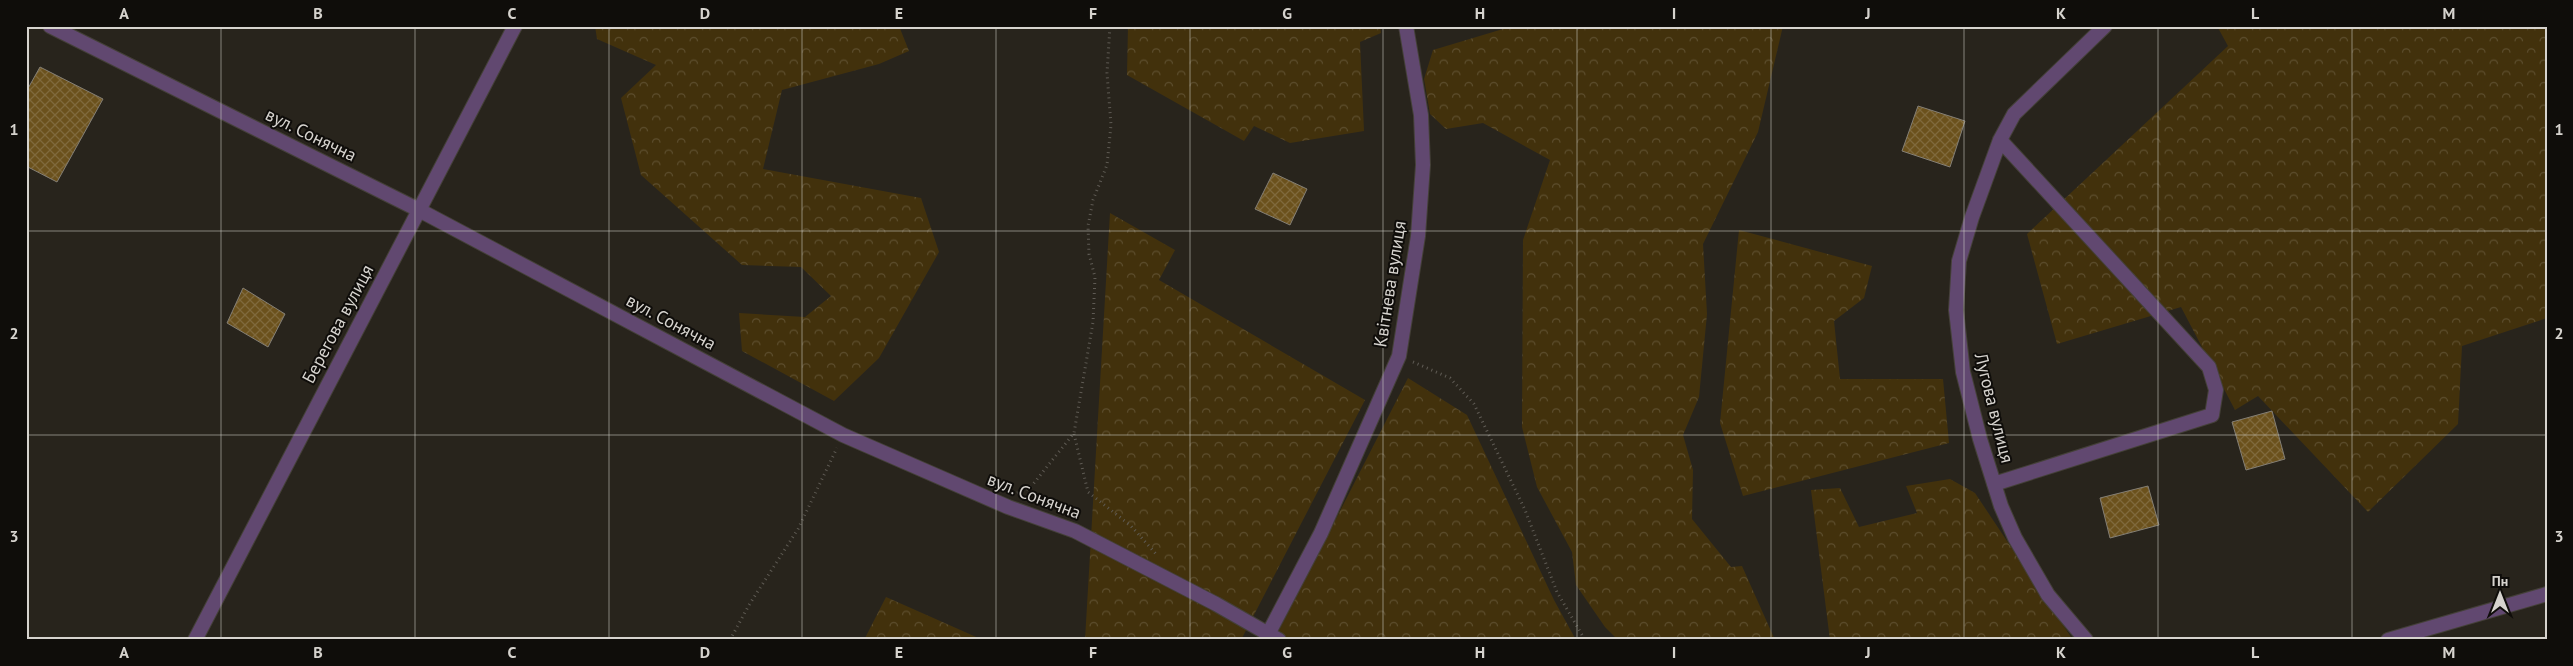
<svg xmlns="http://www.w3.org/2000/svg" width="2573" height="666" viewBox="0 0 2573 666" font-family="'PT Sans',sans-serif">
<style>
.forest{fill:url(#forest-crowns)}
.building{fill:url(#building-cross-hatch);stroke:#847f75}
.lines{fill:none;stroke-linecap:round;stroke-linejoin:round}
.minor-casing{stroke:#444038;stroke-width:16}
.path{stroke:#5f5b54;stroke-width:3;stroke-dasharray:1 4;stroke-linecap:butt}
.minor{stroke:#614870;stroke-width:14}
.grid{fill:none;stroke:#d6d3ce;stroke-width:1;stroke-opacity:0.55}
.labels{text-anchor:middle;stroke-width:4;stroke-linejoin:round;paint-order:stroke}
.street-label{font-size:18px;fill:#d6d3ce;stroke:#0f0d0a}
.neatline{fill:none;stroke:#d6d3ce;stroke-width:2}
.grid-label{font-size:16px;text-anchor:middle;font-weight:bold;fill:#d6d3ce}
</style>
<defs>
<pattern id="forest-crowns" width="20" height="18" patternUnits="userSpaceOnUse" patternTransform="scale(1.25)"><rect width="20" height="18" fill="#42310c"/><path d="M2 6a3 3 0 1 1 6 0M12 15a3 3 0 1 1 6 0" fill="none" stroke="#5d4e2e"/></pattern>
<pattern id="building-cross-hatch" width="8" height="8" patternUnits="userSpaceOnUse" patternTransform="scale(1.25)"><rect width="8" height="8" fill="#6b511c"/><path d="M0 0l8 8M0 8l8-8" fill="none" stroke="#7f693c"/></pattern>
</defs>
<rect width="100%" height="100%" fill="#28241c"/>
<path class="forest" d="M595 26H899L909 51 879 64 782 90 763 169 921 198 939 252 879 358 834 401 742 351 739 313 805 317 831 296 801 267 742 265 641 175 621 98 656 65 597 39Z
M1128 26H1380L1381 33 1360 42 1364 131 1290 143 1254 126 1244 141 1127 75Z
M1513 26H1783L1758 132 1703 244 1707 314 1699 397 1683 435 1693 470 1692 519 1731 567 1742 566 1775 640H1618L1605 627 1576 585 1572 552 1537 487 1522 427 1523 240 1550 160 1483 123 1446 129 1430 114 1424 79 1433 50Z
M2217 26H2547V318L2462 346 2458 424 2368 512 2258 396 2235 410 2181 307 2057 344 2027 234 2228 46Z
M1110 213 1175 250 1159 280 1365 400 1241 640H1085Z
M1739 230 1872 266 1864 298 1834 321 1840 379H1943L1949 443 1743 496 1720 423Z
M1408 378 1467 415 1554 600 1576 640H1274Z
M1950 479 1975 493 2073 640H1830L1811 490 1840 488 1859 527 1917 513 1906 486Z
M886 597 983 640H864Z"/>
<path class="building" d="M40 67 103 99 57 182 26 166V92Z
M1918 106 1965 121 1950 167 1902 151Z
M1273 173 1307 189 1290 225 1255 209Z
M243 288 285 314 268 347 227 323Z
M2272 411 2285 459 2246 470 2232 422Z
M2148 486 2159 525 2110 538 2100 498Z"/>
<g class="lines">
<defs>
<path id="minor" d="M50 26 419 210 843 435 1008 507 1075 531 1216 604 1279 640
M1994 484 2212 415 2216 390 2209 367 2000 140
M195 640 515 26
M1265 640 1321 533 1399 356 1418 236 1423 165 1421 115 1406 26
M2086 640 2048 595 2015 538 2001 506 1980 439 1963 372 1956 310 1959 261 1972 217 2000 140 2014 114 2105 26
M2388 640 2547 594"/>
</defs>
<use href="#minor" class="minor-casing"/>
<path class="path" d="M1413 362 1450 378 1474 404 1525 510 1557 592 1585 640
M1074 434 1088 492 1131 526 1156 554
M1017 493 1030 488 1074 433 1093 322 1095 277 1089 254 1088 226 1093 200 1107 165 1111 125 1107 73 1110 26
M730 640 749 605 798 529 837 448"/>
<use href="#minor" class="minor"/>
</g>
<path class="grid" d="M221 26V640M415 26V640M609 26V640M802 26V640M996 26V640M1190 26V640M1383 26V640M1577 26V640M1771 26V640M1964 26V640M2158 26V640M2352 26V640M26 231H2547M26 435H2547"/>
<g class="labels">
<g class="street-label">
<text transform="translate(311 135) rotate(26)" y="6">вул. Сонячна</text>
<text transform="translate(1390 284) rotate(-81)" y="6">Квітнева вулиця</text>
<text transform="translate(671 322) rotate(28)" y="6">вул. Сонячна</text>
<text transform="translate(338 324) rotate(-62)" y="6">Берегова вулиця</text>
<text transform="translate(1994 408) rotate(76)" y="6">Лугова вулиця</text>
<text transform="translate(1034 496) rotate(21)" y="6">вул. Сонячна</text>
</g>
</g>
<rect width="2573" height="666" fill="none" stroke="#0f0d0a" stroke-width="55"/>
<g transform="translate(2500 594)" stroke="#0f0d0a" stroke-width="4" paint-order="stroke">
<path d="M0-4L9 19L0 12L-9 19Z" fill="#d6d3ce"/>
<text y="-8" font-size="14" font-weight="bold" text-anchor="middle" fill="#d6d3ce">Пн</text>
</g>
<rect x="28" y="28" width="2518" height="610" class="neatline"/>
<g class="grid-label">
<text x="124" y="19">A</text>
<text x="318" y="19">B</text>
<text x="512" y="19">C</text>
<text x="705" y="19">D</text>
<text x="899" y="19">E</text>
<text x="1093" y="19">F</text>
<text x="1287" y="19">G</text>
<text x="1480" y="19">H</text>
<text x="1674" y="19">I</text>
<text x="1868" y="19">J</text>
<text x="2061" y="19">K</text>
<text x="2255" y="19">L</text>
<text x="2449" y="19">M</text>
<text x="14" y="135">1</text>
<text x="2559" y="135">1</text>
<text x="14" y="339">2</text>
<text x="2559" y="339">2</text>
<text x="14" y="542">3</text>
<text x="2559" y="542">3</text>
<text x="124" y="658">A</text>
<text x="318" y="658">B</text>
<text x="512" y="658">C</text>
<text x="705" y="658">D</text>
<text x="899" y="658">E</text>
<text x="1093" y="658">F</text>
<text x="1287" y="658">G</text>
<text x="1480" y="658">H</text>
<text x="1674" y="658">I</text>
<text x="1868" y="658">J</text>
<text x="2061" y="658">K</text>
<text x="2255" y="658">L</text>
<text x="2449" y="658">M</text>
</g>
</svg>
